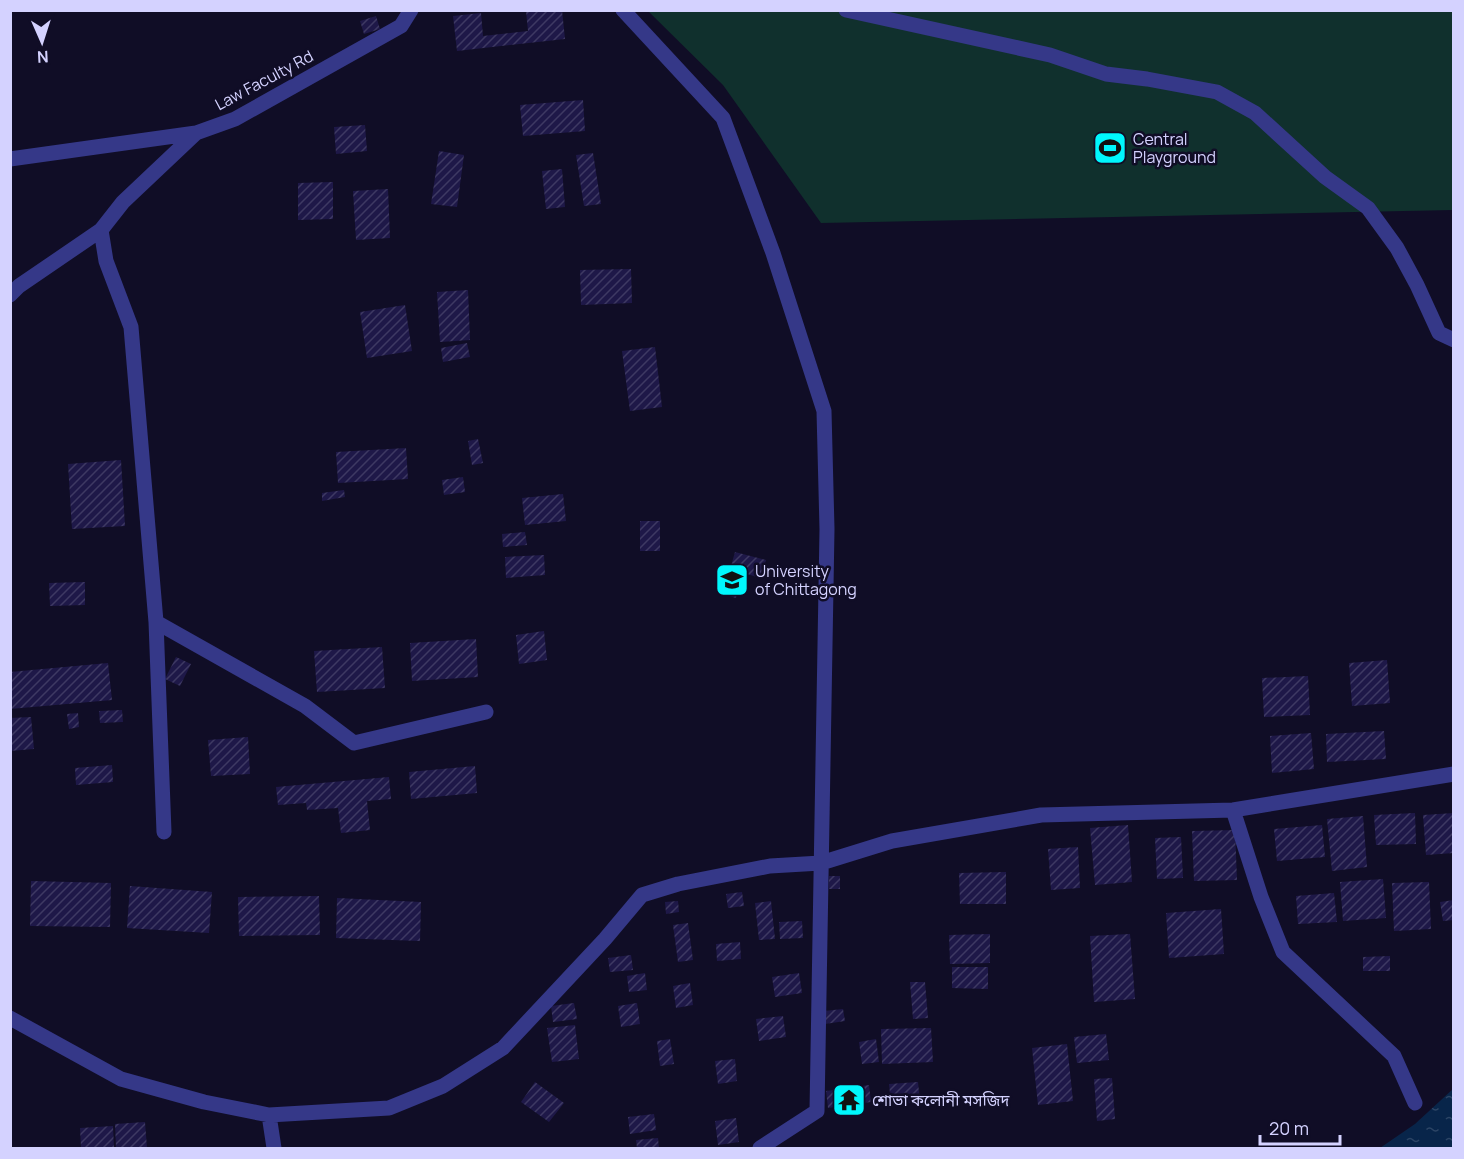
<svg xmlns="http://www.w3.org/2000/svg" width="1464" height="1159" viewBox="0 0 1464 1159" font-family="Manrope,'Noto Sans Bengali',sans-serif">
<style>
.pitch{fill:#10302d}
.water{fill:url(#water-ripples)}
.building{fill:url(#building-hatch)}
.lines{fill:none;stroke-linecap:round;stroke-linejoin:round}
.minor{stroke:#353888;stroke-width:15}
.labels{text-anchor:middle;stroke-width:5;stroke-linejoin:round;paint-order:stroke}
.street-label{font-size:16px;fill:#d4d2ff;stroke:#100d26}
.poi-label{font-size:16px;fill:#d4d2ff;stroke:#100d26;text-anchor:start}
</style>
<defs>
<pattern id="water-ripples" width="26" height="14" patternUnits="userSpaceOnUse" patternTransform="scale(1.5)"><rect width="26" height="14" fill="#08254a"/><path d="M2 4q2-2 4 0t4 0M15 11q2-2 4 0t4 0" fill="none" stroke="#2b4465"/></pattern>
<pattern id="building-hatch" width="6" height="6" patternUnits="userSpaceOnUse" patternTransform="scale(1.5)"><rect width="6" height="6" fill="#1e1848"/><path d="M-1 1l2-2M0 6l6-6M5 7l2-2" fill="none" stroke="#3e3963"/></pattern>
</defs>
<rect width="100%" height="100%" fill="#100d26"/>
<path class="pitch" d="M648 11H1453V210L821 223 723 85Z"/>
<path class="water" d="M1453 1089V1148H1380L1415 1124Z"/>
<path class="building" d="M562 10 565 39 457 51 453 16 481 13 483 36 528 31 526 11Z
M376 16 380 29 364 34 360 21Z
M583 100 585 131 523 136 520 105Z
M365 125 367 151 336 154 334 127Z
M439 151 464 155 457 207 431 204Z
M593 153 601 204 584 206 576 155Z
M562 169 565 207 546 209 542 171Z
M333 182V219L298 220V183Z
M388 189 390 238 356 240 353 191Z
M631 269 632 303 581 305 580 270Z
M468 290 470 340 440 342 437 292Z
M405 305 412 351 367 358 360 312Z
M467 343 470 357 443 362 441 348Z
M655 347 662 407 630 411 622 351Z
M478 439 483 463 472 465 468 441Z
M406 448 408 479 338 483 336 452Z
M121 460 125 526 72 529 68 464Z
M463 477 465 492 444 495 442 480Z
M344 490 345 497 322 501V493Z
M563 494 566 521 525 525 522 498Z
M640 521H660V551H640Z
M525 532 527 545 503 547 502 534Z
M735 552 766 560 761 578 743 573 736 598 723 594Z
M544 555 545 575 506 578 505 557Z
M85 582V605L50 606 49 583Z
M544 631 547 660 519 664 516 635Z
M476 639 478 677 412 681 410 643Z
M382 647 385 688 317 692 314 651Z
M176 657 191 664 180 686 165 679Z
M1387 660 1390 703 1352 706 1349 663Z
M108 663 112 700 10 709V672Z
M1308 676 1310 715 1264 717 1262 678Z
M122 710 123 722 100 723 99 711Z
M78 713 79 727 69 729 67 714Z
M31 717 34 749 10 751V718Z
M1384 731 1386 759 1327 762 1326 734Z
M1311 733 1314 769 1272 773 1270 736Z
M248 737 250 774 211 776 208 740Z
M112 765 113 782 76 785 75 768Z
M475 766 477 793 411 799 409 772Z
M389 777 391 799 367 801 370 830 341 833 338 808 307 810 306 803 278 805 276 787Z
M1415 813 1416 844 1376 845 1374 815Z
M1454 813V853L1426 855 1423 815Z
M1363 816 1367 867 1332 871 1327 819Z
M1128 825 1132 882 1095 885 1090 828Z
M1322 825 1325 857 1277 861 1274 829Z
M1235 830 1237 880 1194 881 1192 831Z
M1181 837 1183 878 1157 879 1155 838Z
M1078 847 1080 888 1051 890 1048 849Z
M1006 872V904H960L959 873Z
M829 876H840V889H829Z
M1383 879 1386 918 1343 921 1340 882Z
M31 881 111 883 110 927 30 926Z
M1429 882 1431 929 1394 931 1392 883Z
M130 886 212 892 209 933 127 928Z
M742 892 744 906 728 908 726 894Z
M1334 893 1337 922 1298 924 1296 896Z
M319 896 320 935 239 936 238 897Z
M337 898 421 902 420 941 336 938Z
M1454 900V920L1443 921 1440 902Z
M678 901 679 912 666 914 665 902Z
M771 901 775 939 759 940 755 903Z
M1221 909 1224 954 1169 958 1166 913Z
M802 921 803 938 780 939 779 922Z
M688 923 693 960 678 962 673 925Z
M990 934V963L950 964 949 935Z
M1130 934 1135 999 1094 1002 1090 936Z
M740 942 741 959 717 961 716 944Z
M631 955 633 970 610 972 608 958Z
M1390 956V971H1363V957Z
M952 967H988V989L952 988Z
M645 973 647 990 629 992 627 976Z
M799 973 802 993 775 997 772 977Z
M910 982H925L928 1018 913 1019Z
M690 983 693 1005 676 1008 673 986Z
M574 1003 577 1019 553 1022 551 1006Z
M637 1003 640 1024 621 1027 618 1006Z
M843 1009 845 1021 825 1024 824 1011Z
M783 1016 786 1037 759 1041 756 1019Z
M575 1025 579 1059 552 1062 547 1028Z
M931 1028 933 1062 882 1064 881 1029Z
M1106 1034 1109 1060 1077 1063 1074 1037Z
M670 1039 674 1064 660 1066 657 1041Z
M876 1039 879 1062 862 1064 859 1042Z
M1067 1044 1073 1101 1038 1105 1032 1048Z
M735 1059 737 1081 718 1084 715 1061Z
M1112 1078 1115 1119 1097 1121 1094 1079Z
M535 1082 564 1103 549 1122 521 1102Z
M918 1082 920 1102 891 1104 889 1084Z
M869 1085 871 1102 828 1108 826 1091Z
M654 1114 656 1130 630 1134 628 1117Z
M736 1118 739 1142 718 1145 715 1121Z
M145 1122 147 1148H116L115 1124Z
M113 1126 114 1148H81L80 1128Z
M658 1138 659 1148H637L636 1140Z"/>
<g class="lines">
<path class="minor" d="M623 10 723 118 773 253 824 411 827 529 817 1111 760 1148
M846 10 1050 55 1106 74 1147 79 1217 92 1255 113 1325 177 1368 208 1397 248 1417 285 1439 333 1454 340
M10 159 196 133 235 119 401 26 411 10
M10 295 19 286 101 230
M156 622 305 706 354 743 486 712
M1233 810 1261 897 1283 952 1394 1056 1415 1103
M164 832 156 622 131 327 106 261 101 230 123 202 196 133
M10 1018 121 1079 204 1102 269 1115 274 1148
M269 1115 389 1108 443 1086 503 1048 605 939 642 895 678 884 770 866 821 863 892 841 1041 815 1233 810 1454 774"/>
</g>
<defs>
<symbol id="stadium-square" viewBox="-11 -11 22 22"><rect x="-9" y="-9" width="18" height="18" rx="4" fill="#00f7fd" stroke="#100d26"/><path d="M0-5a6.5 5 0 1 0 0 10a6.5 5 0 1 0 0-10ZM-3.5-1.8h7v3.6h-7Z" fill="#111"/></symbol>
<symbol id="university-square" viewBox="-11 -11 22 22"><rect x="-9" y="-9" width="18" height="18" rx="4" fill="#00f7fd" stroke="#100d26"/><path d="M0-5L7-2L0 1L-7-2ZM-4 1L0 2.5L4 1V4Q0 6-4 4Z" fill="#111"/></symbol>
<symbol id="temple-square" viewBox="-11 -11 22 22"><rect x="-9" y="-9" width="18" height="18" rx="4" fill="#00f7fd" stroke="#100d26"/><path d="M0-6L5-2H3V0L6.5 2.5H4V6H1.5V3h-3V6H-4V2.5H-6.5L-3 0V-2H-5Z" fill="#111"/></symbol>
</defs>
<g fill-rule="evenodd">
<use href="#stadium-square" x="1091" y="129" width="38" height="38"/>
<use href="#university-square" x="713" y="561" width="38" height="38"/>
<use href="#temple-square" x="830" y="1081" width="38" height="38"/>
</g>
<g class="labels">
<g class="street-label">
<text transform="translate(264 80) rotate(-28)" y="6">Law Faculty Rd</text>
</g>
<g class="poi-label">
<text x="1133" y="145">Central<tspan x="1133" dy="18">Playground</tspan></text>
<text x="755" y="577">University<tspan x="755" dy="18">of Chittagong</tspan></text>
<text x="872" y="1106">শোভা কলোনী মসজিদ</text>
</g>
</g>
<rect width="1464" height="1159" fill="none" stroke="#d4d2ff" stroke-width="24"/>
<g transform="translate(42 42) rotate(177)" stroke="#100d26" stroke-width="4.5" paint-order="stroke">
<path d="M0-4.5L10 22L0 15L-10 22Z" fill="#d4d2ff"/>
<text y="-9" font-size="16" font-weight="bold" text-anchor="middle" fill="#d4d2ff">N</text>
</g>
<path d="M1260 1135v9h80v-9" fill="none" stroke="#d4d2ff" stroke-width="3"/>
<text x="1269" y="1135" font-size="18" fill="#d4d2ff" stroke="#100d26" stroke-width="4.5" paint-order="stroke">20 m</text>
</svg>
